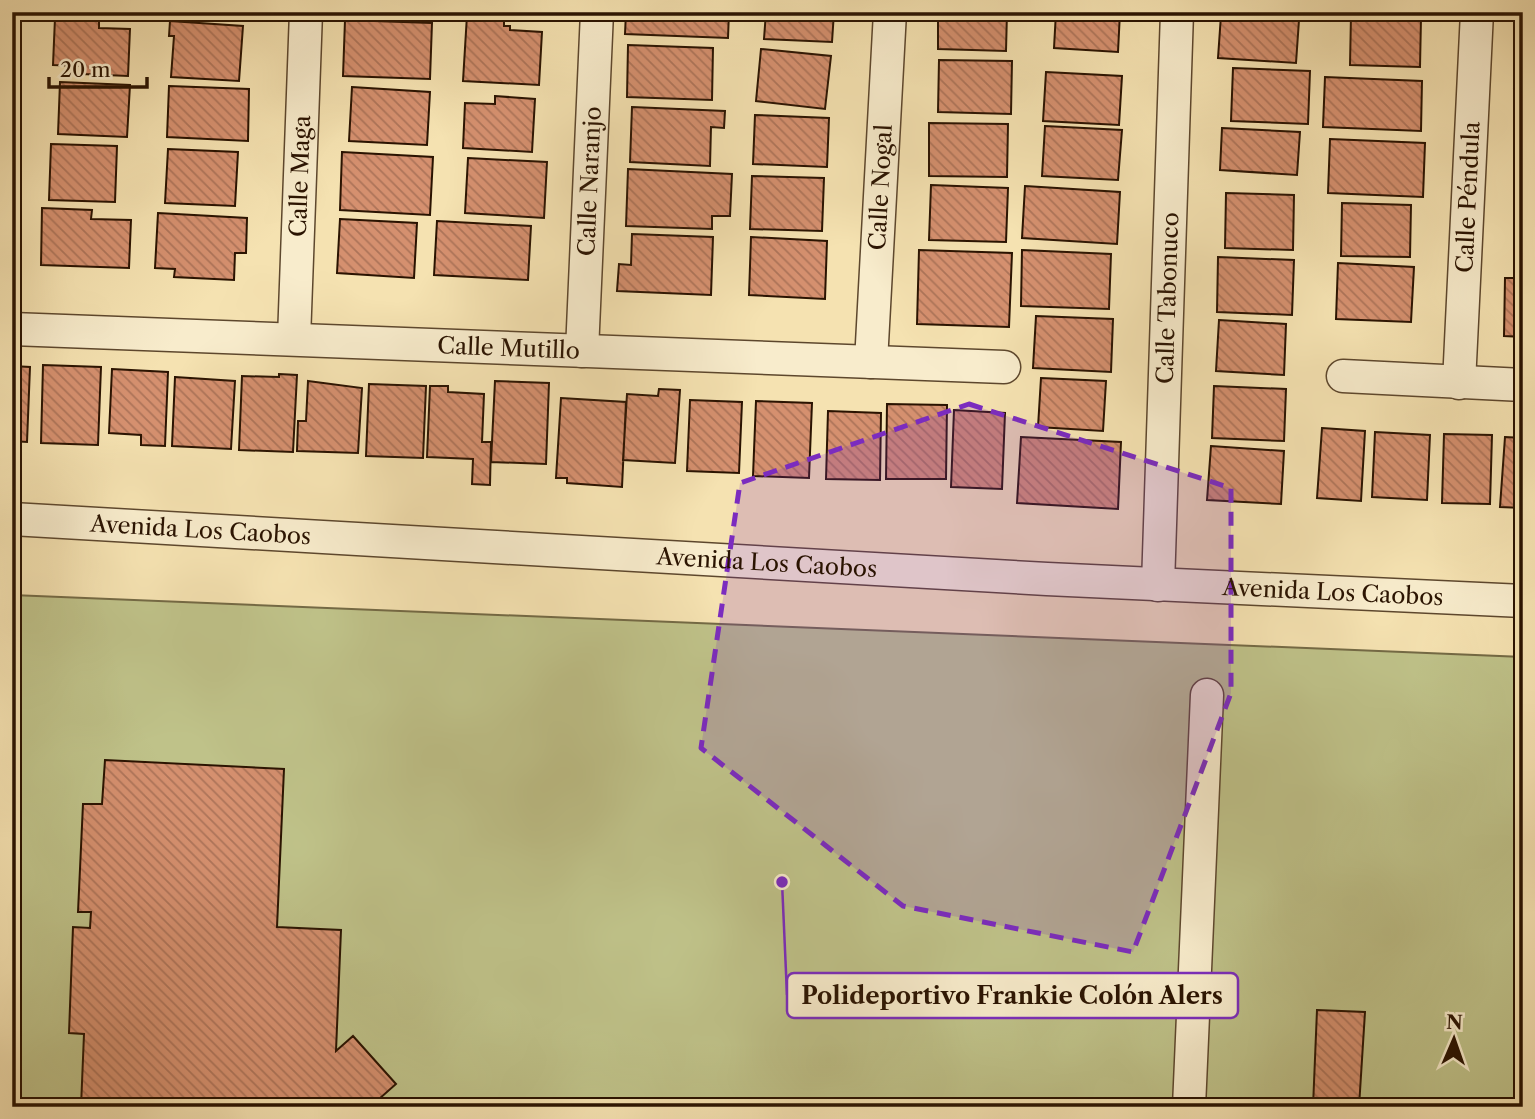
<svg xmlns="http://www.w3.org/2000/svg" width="1535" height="1119" viewBox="0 0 1535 1119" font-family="'Libre Caslon Text',serif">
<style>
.pitch{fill:#bfc289;stroke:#746a45;stroke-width:2}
.building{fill:url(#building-back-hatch);stroke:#2a1301;stroke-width:2}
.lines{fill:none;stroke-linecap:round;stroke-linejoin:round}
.minor-casing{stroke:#5d472d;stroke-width:35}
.minor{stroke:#f8eccc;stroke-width:32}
.marked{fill:#7b2cbf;fill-opacity:0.2;stroke:#7b2cbf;stroke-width:5;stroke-dasharray:14 9;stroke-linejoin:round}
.labels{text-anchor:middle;stroke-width:5;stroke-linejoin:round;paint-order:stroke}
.street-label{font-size:23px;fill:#2a1301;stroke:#f8eccc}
.leader{fill:none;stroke:#7b2cbf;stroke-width:2.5}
.callout-dot{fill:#7b2cbf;stroke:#f8eccc;stroke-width:2.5}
.callout{fill:#f8eccc;stroke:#7b2cbf;stroke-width:2.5}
.callout-label{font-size:24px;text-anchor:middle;font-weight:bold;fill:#2a1301}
</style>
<defs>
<pattern id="building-back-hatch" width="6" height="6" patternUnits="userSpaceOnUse" patternTransform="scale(1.75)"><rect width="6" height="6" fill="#d5906f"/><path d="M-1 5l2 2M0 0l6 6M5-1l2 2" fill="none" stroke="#ad7459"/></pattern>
</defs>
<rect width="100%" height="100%" fill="#f5e2b1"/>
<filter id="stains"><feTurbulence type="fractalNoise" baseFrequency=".00286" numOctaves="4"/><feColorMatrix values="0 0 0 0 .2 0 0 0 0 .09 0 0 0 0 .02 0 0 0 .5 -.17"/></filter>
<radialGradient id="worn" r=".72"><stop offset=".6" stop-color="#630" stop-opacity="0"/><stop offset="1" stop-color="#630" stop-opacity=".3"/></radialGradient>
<path class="pitch" d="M12 595 1523 657V1107H12Z"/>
<path class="building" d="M172 12H254V17Z
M457 12H539V17Z
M626 12H729L728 38 625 34Z
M766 12H834L832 42 764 39Z
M938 12H1007L1006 51 938 49Z
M1056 12H1120L1118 52 1054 48Z
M467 15 504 17V26H510V30L542 32 539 85 463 81Z
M1221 15 1299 20 1296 63 1218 58Z
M1351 15 1421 18 1420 67 1350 65Z
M55 18 99 19V28L130 29 128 76 82 74V66L53 65Z
M345 20 432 23 430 79 343 76Z
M170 21 243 26 239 81 171 77 174 36H169Z
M1516 29H1523V88H1514Z
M628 45 713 48 712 100 627 97Z
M761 49 831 56 825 109 756 101Z
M939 60 1012 61 1011 114 938 112Z
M1233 68 1310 71 1308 124 1231 121Z
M1046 72 1122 76 1119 125 1043 121Z
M1325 77 1422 81 1421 131 1323 127Z
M60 82 130 85 127 137 58 134Z
M169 86 249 89 248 141 167 137Z
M352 87 430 92 427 145 349 141Z
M495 96 535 99 532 152 463 148 465 103 495 104Z
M632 107 725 111 724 128 711 127 710 166 630 162Z
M755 115 829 118 827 167 753 164Z
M929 123 1008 124 1007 177 929 176Z
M1045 126 1122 130 1118 180 1042 176Z
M1222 128 1300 132 1297 175 1220 170Z
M1330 139 1425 143 1423 197 1328 193Z
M51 144 117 146 115 202 49 200Z
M168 149 238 152 235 206 165 203Z
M1520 150H1523V203H1516Z
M342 152 433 157 430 215 340 210Z
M468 158 547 162 544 218 465 213Z
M628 169 732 174 730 216H712V229L626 226Z
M752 176 824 178 822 231 750 229Z
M931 185 1008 188 1006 242 929 240Z
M1025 186 1120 192 1117 244 1022 238Z
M1226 193 1294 195 1293 250 1225 248Z
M1342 203 1411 205 1410 257 1341 256Z
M42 208 92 210 91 219 131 220 129 268 41 265Z
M158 213 247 218 246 253H235L234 280 174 277 175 269 155 268Z
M340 219 417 223 414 278 337 273Z
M437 221 531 226 528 280 434 275Z
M632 234 713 237 711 295 617 291 619 264 631 265Z
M751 237 827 241 825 299 749 295Z
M919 250 1012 253 1009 327 917 324Z
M1022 250 1111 254 1109 309 1021 306Z
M1218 257 1294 260 1292 315 1217 312Z
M1338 263 1414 267 1411 322 1336 319Z
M1505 278H1523V337L1504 336Z
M1036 316 1113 319 1111 372 1033 368Z
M1219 320 1286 324 1284 375 1216 371Z
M43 365 101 367 98 445 41 443Z
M12 366 30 367 27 442 12 441Z
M112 369 168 372 165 446 141 445V435L109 433Z
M279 374 297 375 293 452 239 450 242 376 279 377Z
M175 377 235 381 231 449 172 446Z
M1041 378 1106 381 1103 431 1038 427Z
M308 381 362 388 358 453 297 451 298 421H306Z
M495 381 549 383 546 464 491 462Z
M369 384 426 386 423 458 366 456Z
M430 386H448V392L484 394 482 442H491L490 485 472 484 473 459 427 457Z
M1214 386 1286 389 1284 441 1212 438Z
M659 389 680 390 675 463 623 460 627 394 658 396Z
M561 398 626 402 622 487 567 483V478H556Z
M690 400 742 402 739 473 687 471Z
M756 401 812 403 809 478 753 476Z
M887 404 947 405 946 479H886Z
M954 410 1005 413 1002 489 951 487Z
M828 411 881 413 880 480 826 479Z
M1322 428 1365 431 1361 501 1317 498Z
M1375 432 1430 435 1427 500 1372 497Z
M1444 434 1492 435 1490 504 1442 503Z
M1021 437 1121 442 1118 509 1017 503Z
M1505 437 1523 438V508L1500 507Z
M1211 446 1284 451 1281 504 1207 500Z
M105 760 284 769 277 927 341 930 336 1051 353 1036 396 1084 370 1107H81L84 1034 69 1033 73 927 90 928 91 912H78L83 804H102Z
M1317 1010 1365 1012 1359 1107H1313Z"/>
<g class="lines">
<defs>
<g id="minor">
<path id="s1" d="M12 329 1004 367"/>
<path id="s2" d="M294 339 306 12"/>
<path id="s3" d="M582 351 597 12"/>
<path id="s4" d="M871 362 890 12"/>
<path d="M1343 376 1523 385"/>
<path id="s5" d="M1459 383 1477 12"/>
<path id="s6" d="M12 519 1047 579 1523 601"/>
<path id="s7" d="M1158 585 1177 12"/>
<path d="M1189 1107 1207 695"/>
</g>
</defs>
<use href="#minor" class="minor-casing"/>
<use href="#minor" class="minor"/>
</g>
<path class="marked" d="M969 404 1231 488V693L1133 952 903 906 701 748 740 483Z"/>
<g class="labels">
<g class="street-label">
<text dy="8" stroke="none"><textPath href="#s2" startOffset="163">Calle Maga</textPath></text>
<text dy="8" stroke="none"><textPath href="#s3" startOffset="170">Calle Naranjo</textPath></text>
<text dy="8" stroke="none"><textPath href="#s4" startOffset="175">Calle Nogal</textPath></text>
<text dy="8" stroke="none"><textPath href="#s5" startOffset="186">Calle Péndula</textPath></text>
<text dy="8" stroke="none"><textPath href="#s7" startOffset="287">Calle Tabonuco</textPath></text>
<text dy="8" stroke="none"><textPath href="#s1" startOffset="497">Calle Mutillo</textPath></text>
<text dy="8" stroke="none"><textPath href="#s6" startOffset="189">Avenida Los Caobos</textPath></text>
<text dy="8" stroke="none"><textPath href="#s6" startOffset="756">Avenida Los Caobos</textPath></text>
<text dy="8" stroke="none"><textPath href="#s6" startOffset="1323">Avenida Los Caobos</textPath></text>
</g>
</g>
<path class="leader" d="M782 882L787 995"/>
<circle class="callout-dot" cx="782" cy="882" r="7"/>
<rect class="callout" x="787" y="973" width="451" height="45" rx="7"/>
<g class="callout-label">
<text x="1012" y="1004">Polideportivo Frankie Colón Alers</text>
</g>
<rect width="1535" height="1119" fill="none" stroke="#f5e2b1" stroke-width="42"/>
<rect x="14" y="14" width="1507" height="1091" fill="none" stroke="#2a1301" stroke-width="3.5"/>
<rect x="21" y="21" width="1493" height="1077" fill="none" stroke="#2a1301" stroke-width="2"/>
<g transform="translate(1454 1039) rotate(2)" stroke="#f8eccc" stroke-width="5" paint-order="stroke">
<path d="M0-5L12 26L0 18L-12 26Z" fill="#2a1301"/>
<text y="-10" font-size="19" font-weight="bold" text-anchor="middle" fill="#2a1301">N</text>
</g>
<path d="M49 77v10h98v-10" fill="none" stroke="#2a1301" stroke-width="3.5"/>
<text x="60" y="77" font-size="21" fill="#2a1301" stroke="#f8eccc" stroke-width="5" paint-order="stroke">20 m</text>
<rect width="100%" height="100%" filter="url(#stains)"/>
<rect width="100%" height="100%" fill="url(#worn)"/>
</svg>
